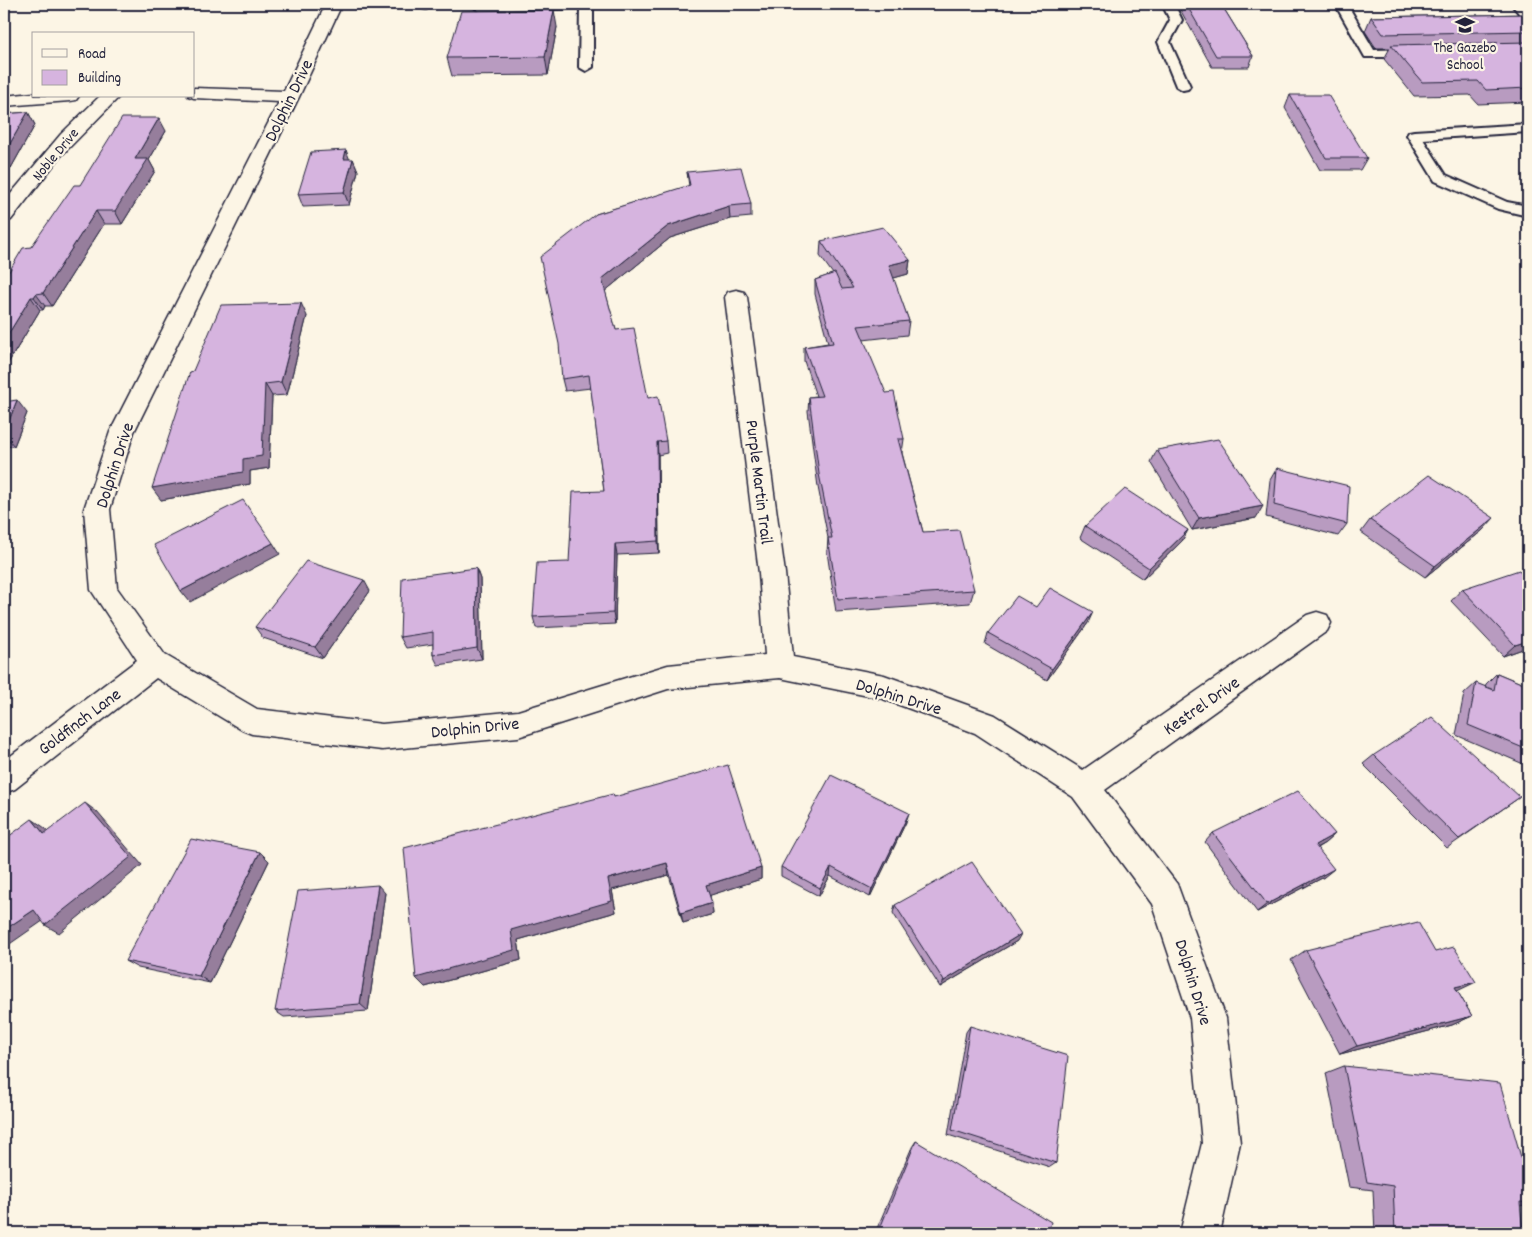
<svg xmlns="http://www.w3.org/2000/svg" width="1532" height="1237" viewBox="0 0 1532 1237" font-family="Dekko,sans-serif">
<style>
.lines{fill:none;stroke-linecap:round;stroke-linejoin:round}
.service-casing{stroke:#22223b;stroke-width:4}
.minor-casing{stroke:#22223b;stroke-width:3}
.service{fill:#fcf5e5;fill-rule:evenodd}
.minor{fill:#fcf5e5;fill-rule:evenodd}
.wall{fill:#b89bc0;stroke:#22223b}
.shaded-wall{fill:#967e9c;stroke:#22223b}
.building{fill:#d6b4df;stroke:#22223b}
.labels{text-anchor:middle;stroke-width:4.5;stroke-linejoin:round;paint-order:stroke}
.far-poi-label{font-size:15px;fill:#22223b;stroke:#fcf5e5}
.far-street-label{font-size:15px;fill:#22223b;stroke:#fcf5e5}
.street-label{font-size:18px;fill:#22223b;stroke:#fcf5e5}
</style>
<rect width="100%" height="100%" fill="#fcf5e5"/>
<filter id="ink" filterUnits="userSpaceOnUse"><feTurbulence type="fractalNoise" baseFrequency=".02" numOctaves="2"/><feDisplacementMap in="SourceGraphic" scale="10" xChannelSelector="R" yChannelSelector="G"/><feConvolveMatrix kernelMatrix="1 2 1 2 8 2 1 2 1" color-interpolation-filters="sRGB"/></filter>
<g filter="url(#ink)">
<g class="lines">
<defs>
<path id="service" d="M420 4H432V5L426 9 422 8Z
M476 4H593V67L586 71 579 67 580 8 480 11 474 7Z
M1162 4H1174L1182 20 1170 42 1190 86 1188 89 1183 90 1176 86 1158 42 1170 20Z
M1335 4H1347L1374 50 1416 49 1422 53 1416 57H1365Z
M1511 4H1523L1528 9V20L1524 19Z
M1528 124V132L1423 139 1446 175 1507 202 1528 206V216L1498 209 1435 181 1407 135 1409 132 1414 131Z"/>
<path id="minor" d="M326 4H342L299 97 134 432 110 509 117 588 165 655 257 709 382 724 518 711 668 665 765 655 759 573 725 297 728 292 736 290 744 292 747 297 785 573 793 657 884 675 995 715 1083 770 1307 615 1317 612 1327 615 1331 623 1327 631 1105 790 1177 884 1226 1018 1240 1143 1220 1233H1180L1202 1143 1190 1018 1152 904 1073 797 975 733 883 699 780 678 668 689 518 737 382 750 252 734 242 730 156 678 15 789 4 793V761L137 660 91 590 84 509 110 432 279 102 194 98 188 96H194V88L284 91Z
M34 93V96H79L76 100 70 101 4 106V96Z
M100 96H120L60 157 11 220 4 222V203L9 196 61 134Z"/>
</defs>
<use href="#service" class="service-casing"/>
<use href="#minor" class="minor-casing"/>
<use href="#service" class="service"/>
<use href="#minor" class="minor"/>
</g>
<path class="wall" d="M1177 4H1221L1253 56 1249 67H1212Z
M1528 14V102L1478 104 1470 95 1414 96 1384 59 1390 48H1376L1365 31 1371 17Z
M557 27 548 75 452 76 447 58Z
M1290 95 1367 158 1360 170H1320L1285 108Z
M28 112 35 125 11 168 4 169V114Z
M166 131 149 160 155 171 122 224H104L52 306H45L43 310H40L4 370V280L31 247 80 185Z
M353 159 358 171 349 205 303 207 298 194Z
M687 172 751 204V217L730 219 670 238 605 291 616 330 648 398 666 441 667 453 658 455 659 553 617 555 615 624 536 628 533 617 569 562 604 491 591 388 565 391 562 379 596 214 689 186Z
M821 241 910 260 908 274 893 278 909 321 907 335 863 340 904 439 902 453 923 532 974 590 970 603 836 612 827 552 828 538 818 487 808 411 809 397 816 396 804 361V347L828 343 815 294V280L833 274 820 256Z
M307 316 287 395 272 396 269 468 250 471V484L161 500 193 371Z
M4 402 27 413 14 446 4 447Z
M1157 450 1256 518 1192 530 1151 462Z
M1277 468 1347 524 1338 536 1266 517 1270 480Z
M1370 520 1483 530 1425 577 1361 532Z
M1085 526 1188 530 1182 541 1143 579 1080 538Z
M476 568 480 579 482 659 438 665 433 655V644L406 648 400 637Z
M1528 580V647L1503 656 1451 601 1462 589Z
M370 591 323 658 263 638 255 627Z
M1088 623 1047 680 985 644 988 633Z
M1497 673 1528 686V766L1456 735 1464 694 1476 683 1485 687 1486 684Z
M1374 755 1520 797 1447 848 1363 764Z
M614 797 761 868V879L710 895 713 914 683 923 669 875 612 890 616 912 518 940 521 960 425 987 416 978Z
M906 822 870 897 830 876 819 896 781 876V867Z
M1213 833 1335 834 1325 843 1317 848 1324 877 1257 912 1205 842Z
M260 852 269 861 210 983 138 968 125 961Z
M385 893 368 1011 284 1017 275 1011Z
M895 905 1017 941 940 987 893 913Z
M1306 950 1457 991 1472 1016 1452 1025 1340 1054 1291 960Z
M970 1026 1056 1163 1050 1167 948 1135 966 1032Z
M1344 1066 1528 1182V1204L1520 1206 1523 1233H1375L1373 1190 1349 1187 1326 1073Z
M916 1141 1048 1233H875L912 1147Z"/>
<path class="shaded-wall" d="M554 10 557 27 548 75 545 57Z
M28 112 35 125 11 168 4 157V154Z
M159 118 166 131 149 160 155 171 122 224 115 211 135 159Z
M346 150 351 163 344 159Z
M353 159 358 171 349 205 344 192Z
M729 206 730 219 670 238 604 292 602 279 668 226Z
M96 211 104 224 52 306 43 293Z
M910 260 908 274 887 280 889 265Z
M36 294 45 306 43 310 34 297Z
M31 297 40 310 4 370V341Z
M301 303 307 316 287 395 281 382Z
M265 384 272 396 269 468 250 471V484L161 500 152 488 243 459Z
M17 400 27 413 14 446 4 434Z
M657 442 658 455 659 553 658 541Z
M1263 506 1256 518 1192 530 1199 518Z
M1494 518 1483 530 1425 577 1435 566Z
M1188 530 1182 541 1143 579 1149 568Z
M273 543 280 554 190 602 181 591Z
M615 544 617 555 615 624 613 613Z
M476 568 480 579 482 659 477 648Z
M364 580 370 591 323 658 315 647Z
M1093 612 1088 623 1047 680 1052 669Z
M1528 641V647L1503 656 1515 645Z
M85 803 97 812 142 865 59 933 45 925Z
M909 813 906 822 870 897 872 889Z
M32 819 45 828 57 842 44 834Z
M1335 834 1325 843 1305 854 1315 845Z
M260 852 269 861 210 983 199 976Z
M667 863 669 875 612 890 616 912 518 940 521 960 425 987 416 978 608 879Z
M831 867 830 876 819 896 820 888Z
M761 868V879L708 896 706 885Z
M1334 869 1324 877 1257 912 1267 904Z
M378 885 385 893 368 1011 360 1004Z
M712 903 713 914 683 923 681 913Z
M34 910 47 918 4 948V930Z
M1021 934 1017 941 940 987 944 981Z
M1476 982 1455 992V987Z
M1472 1016 1452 1025 1340 1054 1357 1046Z"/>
<path class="building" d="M1186 4H1221L1253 56H1216Z
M554 10 545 57 447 58 461 11Z
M1528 14V31L1383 34 1371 17Z
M1528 42V88L1486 90 1478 81 1422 82 1391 45Z
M1290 95H1328L1367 158H1326Z
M28 112 4 154V114Z
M122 118H159L135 159H148L115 211H96L43 293 36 294 34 297H31L4 341V280L23 248 31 247 74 185H80Z
M346 150 344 159H353L344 192 298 194 311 152Z
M741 167 751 204 729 206 668 226 602 279 616 330 634 328 648 398 658 396 666 441 657 442 658 541 615 544 613 613 533 617 537 563 569 562 573 492 604 491 589 375 562 379 559 344 540 257 596 214 690 185 687 172Z
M883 227 910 260 889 265 909 321 858 326 886 393 894 392 904 439H898L923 532 959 530 974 590 838 599 828 538H832L819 474 809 397 822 396 804 347 833 343 815 280 835 273 842 289 853 288 821 241Z
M301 303 281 382 265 384 262 456 243 459V472L152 488 190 372 193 371 221 305Z
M17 400 4 433V402Z
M1218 439 1263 506 1199 518 1157 450Z
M1277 468 1349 486 1347 524 1274 505Z
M1429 475 1494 518 1435 566 1370 520Z
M1125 489 1188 530 1149 568 1085 526Z
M243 500 273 543 181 591 154 545Z
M306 561 364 580 315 647 255 627Z
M476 568 477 648 433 655V632L400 637 402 578Z
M1519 570 1528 580V641L1515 645 1462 589Z
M1050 588 1093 612 1052 669 988 633 1017 596 1036 607Z
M1497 673 1528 686V750L1468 725 1476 683 1494 690Z
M1432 717 1520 797 1459 839 1374 755Z
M728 765 761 868 706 885 712 903 681 913 667 863 608 879 612 901 511 930 514 950 416 978 404 848 613 794 614 797Z
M831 775 909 813 872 889 831 867 820 888 781 867Z
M1298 791 1335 834 1315 845 1334 869 1267 904 1213 833Z
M85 803 131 857 45 925 34 910 4 930V840L32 819 44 834Z
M191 839 260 852 199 976 125 961Z
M972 862 1021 934 944 981 895 905Z
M378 885 360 1004 275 1011 298 891Z
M1418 922 1435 952 1454 947 1476 982 1455 987 1472 1016 1357 1046 1306 950Z
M970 1026 1068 1056 1056 1163 952 1130Z
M1344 1066 1500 1083 1528 1182V1203L1520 1202 1523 1233H1395L1393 1186 1367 1182Z
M916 1141 1051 1222 1048 1233H878Z"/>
</g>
<defs>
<symbol id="school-bare" viewBox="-9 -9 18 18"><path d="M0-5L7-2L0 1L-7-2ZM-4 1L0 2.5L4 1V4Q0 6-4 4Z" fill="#22223b" stroke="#fcf5e5" stroke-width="2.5" paint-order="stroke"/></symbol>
</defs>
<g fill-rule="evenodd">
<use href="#school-bare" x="1451" y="11" width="28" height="28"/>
</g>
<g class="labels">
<g class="far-poi-label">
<text x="1465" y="52">The Gazebo<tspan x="1465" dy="17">School</tspan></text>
</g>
<g class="far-street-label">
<text transform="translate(55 154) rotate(-50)" y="5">Noble Drive</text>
</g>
<g class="street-label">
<text transform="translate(288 100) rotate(-64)" y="6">Dolphin Drive</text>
<text transform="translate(114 465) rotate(-72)" y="6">Dolphin Drive</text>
<text transform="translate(760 482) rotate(83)" y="6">Purple Martin Trail</text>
<text transform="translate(899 696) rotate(17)" y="6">Dolphin Drive</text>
<text transform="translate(1201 705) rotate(-35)" y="6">Kestrel Drive</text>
<text transform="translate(79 721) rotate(-37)" y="6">Goldfinch Lane</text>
<text transform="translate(475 727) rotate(-6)" y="6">Dolphin Drive</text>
<text transform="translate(1194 982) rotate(73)" y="6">Dolphin Drive</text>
</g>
</g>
<rect width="1532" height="1237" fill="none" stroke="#fcf5e5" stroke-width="20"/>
<rect x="10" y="10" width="1512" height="1217" fill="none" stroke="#22223b" stroke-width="2" filter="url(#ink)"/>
<rect x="32" y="32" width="162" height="65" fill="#fcf5e5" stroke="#a5a1a1"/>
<rect x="42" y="49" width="25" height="8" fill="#fcf5e5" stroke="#a5a1a1"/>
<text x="78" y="58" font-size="15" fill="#22223b">Road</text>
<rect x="42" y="70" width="25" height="15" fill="#d6b4df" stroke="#a5a1a1"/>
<text x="78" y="82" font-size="15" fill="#22223b">Building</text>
</svg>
